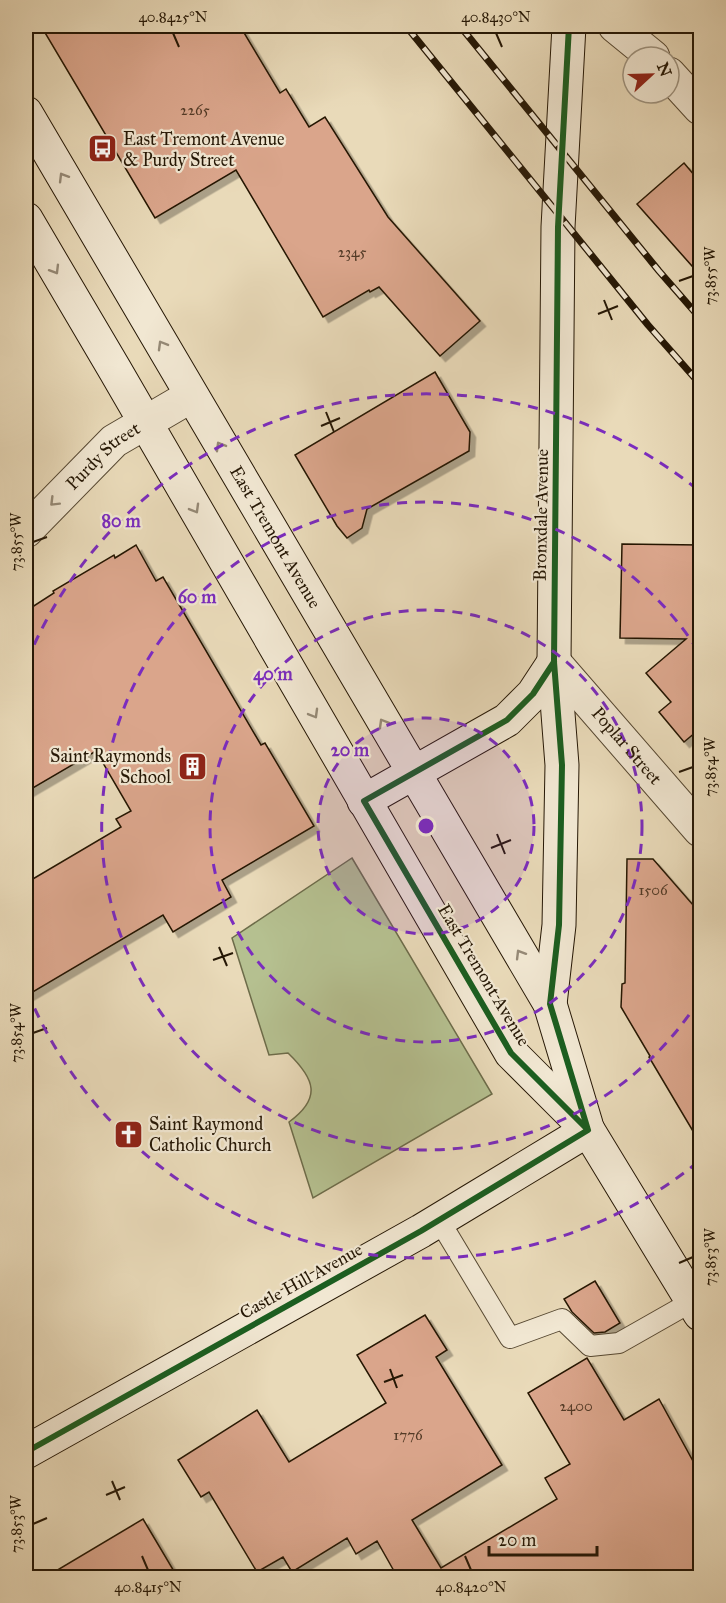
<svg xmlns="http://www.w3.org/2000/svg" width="726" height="1603" viewBox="0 0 726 1603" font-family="'IM FELL Great Primer',serif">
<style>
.green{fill:#b5c090;stroke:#6d6c4a;stroke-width:1.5}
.building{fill:#daa58b;stroke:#251705;stroke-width:1.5;filter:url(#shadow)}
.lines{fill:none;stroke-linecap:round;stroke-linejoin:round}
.lane-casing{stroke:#564832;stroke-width:22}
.street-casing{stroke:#564832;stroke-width:35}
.secondary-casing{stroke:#251705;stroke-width:35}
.lane{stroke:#f1e7d2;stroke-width:20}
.street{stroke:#f1e7d2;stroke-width:33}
.secondary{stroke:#f1e7d2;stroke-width:33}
.rail-casing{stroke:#251705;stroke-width:7}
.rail{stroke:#f1e7d2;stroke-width:4.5;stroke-dasharray:14;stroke-linecap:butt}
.cycleway-casing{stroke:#f1e7d2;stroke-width:10}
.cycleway{stroke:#1b5e20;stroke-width:6}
.oneway{stroke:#958976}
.ticks{fill:none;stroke:#251705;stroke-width:2}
.ring{fill:none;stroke:#7b2cbf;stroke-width:3;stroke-dasharray:10 8}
.labels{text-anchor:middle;stroke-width:4.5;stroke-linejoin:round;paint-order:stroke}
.number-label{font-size:15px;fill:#523a26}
.poi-label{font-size:18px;fill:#251705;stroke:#f1e7d2;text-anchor:start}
.street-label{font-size:18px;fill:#251705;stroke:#f1e7d2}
.centre{fill:#7b2cbf;stroke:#f1e7d2;stroke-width:3}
.ring-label{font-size:18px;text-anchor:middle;font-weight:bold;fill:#7b2cbf;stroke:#f1e7d2;stroke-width:4.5;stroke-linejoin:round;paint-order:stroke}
.neatline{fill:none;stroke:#251705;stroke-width:2}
.ticks-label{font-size:15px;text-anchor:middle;fill:#251705}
</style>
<defs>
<filter id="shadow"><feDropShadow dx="5.5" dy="5.5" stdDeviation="0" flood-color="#0004"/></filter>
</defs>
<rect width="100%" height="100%" fill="#e9dab9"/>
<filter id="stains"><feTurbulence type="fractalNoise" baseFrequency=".00333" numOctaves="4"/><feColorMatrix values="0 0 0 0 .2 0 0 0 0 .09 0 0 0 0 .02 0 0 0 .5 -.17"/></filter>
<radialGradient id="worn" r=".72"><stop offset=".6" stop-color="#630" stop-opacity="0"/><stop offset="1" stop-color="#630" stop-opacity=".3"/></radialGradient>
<path class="green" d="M352 858 492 1094 313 1198 289 1122C322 1098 315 1079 288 1053L269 1055 232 938Z"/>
<path class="building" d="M41 26H240L280 93 286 89 309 127 325 117 388 217 480 321 440 356 379 287 370 292 369 290 323 317 236 170 155 218Z
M684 163 700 182V275L637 204Z
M435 372 470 432 469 451 367 509 362 528 347 538 337 526 295 455Z
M622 544 700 545V736L696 732 684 742 659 712 671 702 646 673 686 639 620 638Z
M136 545 156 581 163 577 261 745 265 743 314 826 222 880 231 897 173 932 163 915 26 996V883L121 827 116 819 131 811 96 751 26 792V611L54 593 53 591 114 555 115 558Z
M627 859H653L700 913V1143L649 1057 650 1056 621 1007 622 984 625 983Z
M595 1281 620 1323 605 1332 594 1333 572 1312 564 1299Z
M425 1315 447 1350 436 1357 502 1465 412 1520 441 1568 557 1499 545 1478 570 1464 528 1393 587 1358 624 1420 659 1399 700 1474V1578H398L377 1541 356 1554 347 1538 292 1572 283 1557 257 1572 209 1492 201 1497 178 1460 257 1410 289 1462 386 1403 357 1355Z
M143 1519 178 1578H44Z"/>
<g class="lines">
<defs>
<path id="lane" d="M439 1220 510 1338 562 1319 590 1346 619 1343 693 1301"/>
<g id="street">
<path d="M615 26 653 57"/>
<path d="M669 74 700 108"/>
<path id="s1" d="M26 531 114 441 191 396"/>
<path id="s2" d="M554 662 700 830"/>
</g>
<g id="secondary">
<path id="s3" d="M26 113 550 1004 586 1124"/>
<path d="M26 219 115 370 511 1053 588 1130 700 1314"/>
<path d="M364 801 507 720 533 694 554 662"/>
<path d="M550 1004 559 925 562 765 554 662 558 227 569 26"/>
<path d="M26 1452 421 1231 588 1130"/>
</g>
</defs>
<use href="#lane" class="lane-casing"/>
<use href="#street" class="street-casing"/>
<use href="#secondary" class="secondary-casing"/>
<use href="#lane" class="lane"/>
<use href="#street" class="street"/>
<use href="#secondary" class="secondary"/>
<defs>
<path id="rail" d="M406 26 648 325 700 384
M460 26 659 271 700 318"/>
</defs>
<use href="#rail" class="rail-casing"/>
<use href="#rail" class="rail"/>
<defs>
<path id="cycleway" d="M569 26 558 227 554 662 562 765 559 925 550 1004 588 1130
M554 662 533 694 507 720 364 801 511 1053 586 1128
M26 1452 421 1231 588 1130"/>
</defs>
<use href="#cycleway" class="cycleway-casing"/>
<use href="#cycleway" class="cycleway"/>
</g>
<defs><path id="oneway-chevron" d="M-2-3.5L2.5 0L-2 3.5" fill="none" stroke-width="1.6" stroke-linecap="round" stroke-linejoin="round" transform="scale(1.5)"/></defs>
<g class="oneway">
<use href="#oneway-chevron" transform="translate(63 177) rotate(-121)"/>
<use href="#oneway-chevron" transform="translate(55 270) rotate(59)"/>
<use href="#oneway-chevron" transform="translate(162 345) rotate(-120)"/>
<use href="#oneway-chevron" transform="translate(220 446) rotate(-120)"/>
<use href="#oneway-chevron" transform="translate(54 502) rotate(135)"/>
<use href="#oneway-chevron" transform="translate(195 509) rotate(60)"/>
<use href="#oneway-chevron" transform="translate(314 714) rotate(60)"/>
<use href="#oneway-chevron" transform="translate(383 723) rotate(-120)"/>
<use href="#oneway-chevron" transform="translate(520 954) rotate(-121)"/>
</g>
<path class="ticks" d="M173 33 179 47M496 33 502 47M679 281 693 276M604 300 612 320M598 314 618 306M326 412 334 432M321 426 340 418M33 542 47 537M679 772 693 767M497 834 505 854M491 848 511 840M219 947 227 966M213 960 233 953M33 1033 47 1028M679 1263 693 1257M390 1369 397 1388M384 1382 403 1375M112 1481 120 1500M106 1495 125 1487M33 1524 47 1518M142 1556 148 1570M465 1556 471 1570"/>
<circle cx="426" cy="826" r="108" fill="#7b2cbf" fill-opacity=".12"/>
<g class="ring">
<circle cx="426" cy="826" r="108"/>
<circle cx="426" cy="826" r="216"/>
<path d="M699 1000A324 324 0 1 1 699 652"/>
<path d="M698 1162A432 432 0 0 1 27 991M27 661A432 432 0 0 1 698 490"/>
</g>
<defs>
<symbol id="bus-square" viewBox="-11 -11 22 22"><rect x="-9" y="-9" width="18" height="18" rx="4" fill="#8f2418" stroke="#f1e7d2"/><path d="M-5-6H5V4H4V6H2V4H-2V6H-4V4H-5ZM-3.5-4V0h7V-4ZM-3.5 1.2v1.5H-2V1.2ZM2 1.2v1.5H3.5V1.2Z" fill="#fff"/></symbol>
<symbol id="building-square" viewBox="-11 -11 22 22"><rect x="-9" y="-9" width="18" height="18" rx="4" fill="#8f2418" stroke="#f1e7d2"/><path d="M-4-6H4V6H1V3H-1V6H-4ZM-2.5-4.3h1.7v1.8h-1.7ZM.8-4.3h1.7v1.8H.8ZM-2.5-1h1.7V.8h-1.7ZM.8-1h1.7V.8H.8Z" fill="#fff"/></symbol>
<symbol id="church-square" viewBox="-11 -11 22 22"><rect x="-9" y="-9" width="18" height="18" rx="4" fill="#8f2418" stroke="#f1e7d2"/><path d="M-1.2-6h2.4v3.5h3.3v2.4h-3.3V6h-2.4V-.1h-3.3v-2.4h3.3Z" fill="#fff"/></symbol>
</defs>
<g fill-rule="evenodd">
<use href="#bus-square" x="86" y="132" width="33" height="33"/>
<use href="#building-square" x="176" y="750" width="33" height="33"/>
<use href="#church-square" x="112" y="1118" width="33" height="33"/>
</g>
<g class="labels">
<g class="number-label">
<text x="195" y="115">2265</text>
<text x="352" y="257">2345</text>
<text x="653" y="895">1506</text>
<text x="576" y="1411">2400</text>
<text x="408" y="1440">1776</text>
</g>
<g class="poi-label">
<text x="123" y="145">East Tremont Avenue<tspan x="123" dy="21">&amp; Purdy Street</tspan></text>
<text x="171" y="762" text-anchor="end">Saint Raymonds<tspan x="171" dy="21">School</tspan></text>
<text x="149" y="1130">Saint Raymond<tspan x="149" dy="21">Catholic Church</tspan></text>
</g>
<g class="street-label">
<text dy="6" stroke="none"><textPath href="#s1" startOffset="108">Purdy Street</textPath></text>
<text transform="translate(541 515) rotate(-89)" y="6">Bronxdale Avenue</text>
<text dy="6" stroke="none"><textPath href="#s3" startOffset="492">East Tremont Avenue</textPath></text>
<text dy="6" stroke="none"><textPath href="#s2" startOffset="111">Poplar Street</textPath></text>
<text transform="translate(484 975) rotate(59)" y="6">East Tremont Avenue</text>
<text transform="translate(301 1281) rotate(-29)" y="6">Castle Hill Avenue</text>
</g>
</g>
<circle cx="426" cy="826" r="9" class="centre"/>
<g class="ring-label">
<text x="121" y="527">80 m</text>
<text x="197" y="603">60 m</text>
<text x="273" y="680">40 m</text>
<text x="350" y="756">20 m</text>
</g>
<rect width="726" height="1603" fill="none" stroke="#e9dab9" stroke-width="66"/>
<g transform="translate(651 75) rotate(68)"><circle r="28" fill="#f1e7d2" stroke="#9f9480" stroke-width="1.5"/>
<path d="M0-4.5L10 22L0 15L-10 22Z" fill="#8f2418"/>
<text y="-9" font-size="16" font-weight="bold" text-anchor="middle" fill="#251705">N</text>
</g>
<path d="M489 1546v9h108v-9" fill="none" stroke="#251705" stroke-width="3"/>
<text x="498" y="1546" font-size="18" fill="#251705" stroke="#f1e7d2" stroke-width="4.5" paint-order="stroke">20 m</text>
<rect x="33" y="33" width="660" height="1537" class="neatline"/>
<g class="ticks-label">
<text x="173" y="22">40.8425°N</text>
<text x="496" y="22">40.8430°N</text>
<text transform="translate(710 276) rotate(-90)" y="5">73.855°W</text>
<text transform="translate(16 542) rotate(-90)" y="5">73.855°W</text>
<text transform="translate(710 767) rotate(-90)" y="5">73.854°W</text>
<text transform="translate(16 1033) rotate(-90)" y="5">73.854°W</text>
<text transform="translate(710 1257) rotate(-90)" y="5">73.853°W</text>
<text transform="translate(16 1524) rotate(-90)" y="5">73.853°W</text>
<text x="148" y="1592">40.8415°N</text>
<text x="471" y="1592">40.8420°N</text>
</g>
<rect width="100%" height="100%" filter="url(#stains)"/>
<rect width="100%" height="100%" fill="url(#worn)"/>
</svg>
